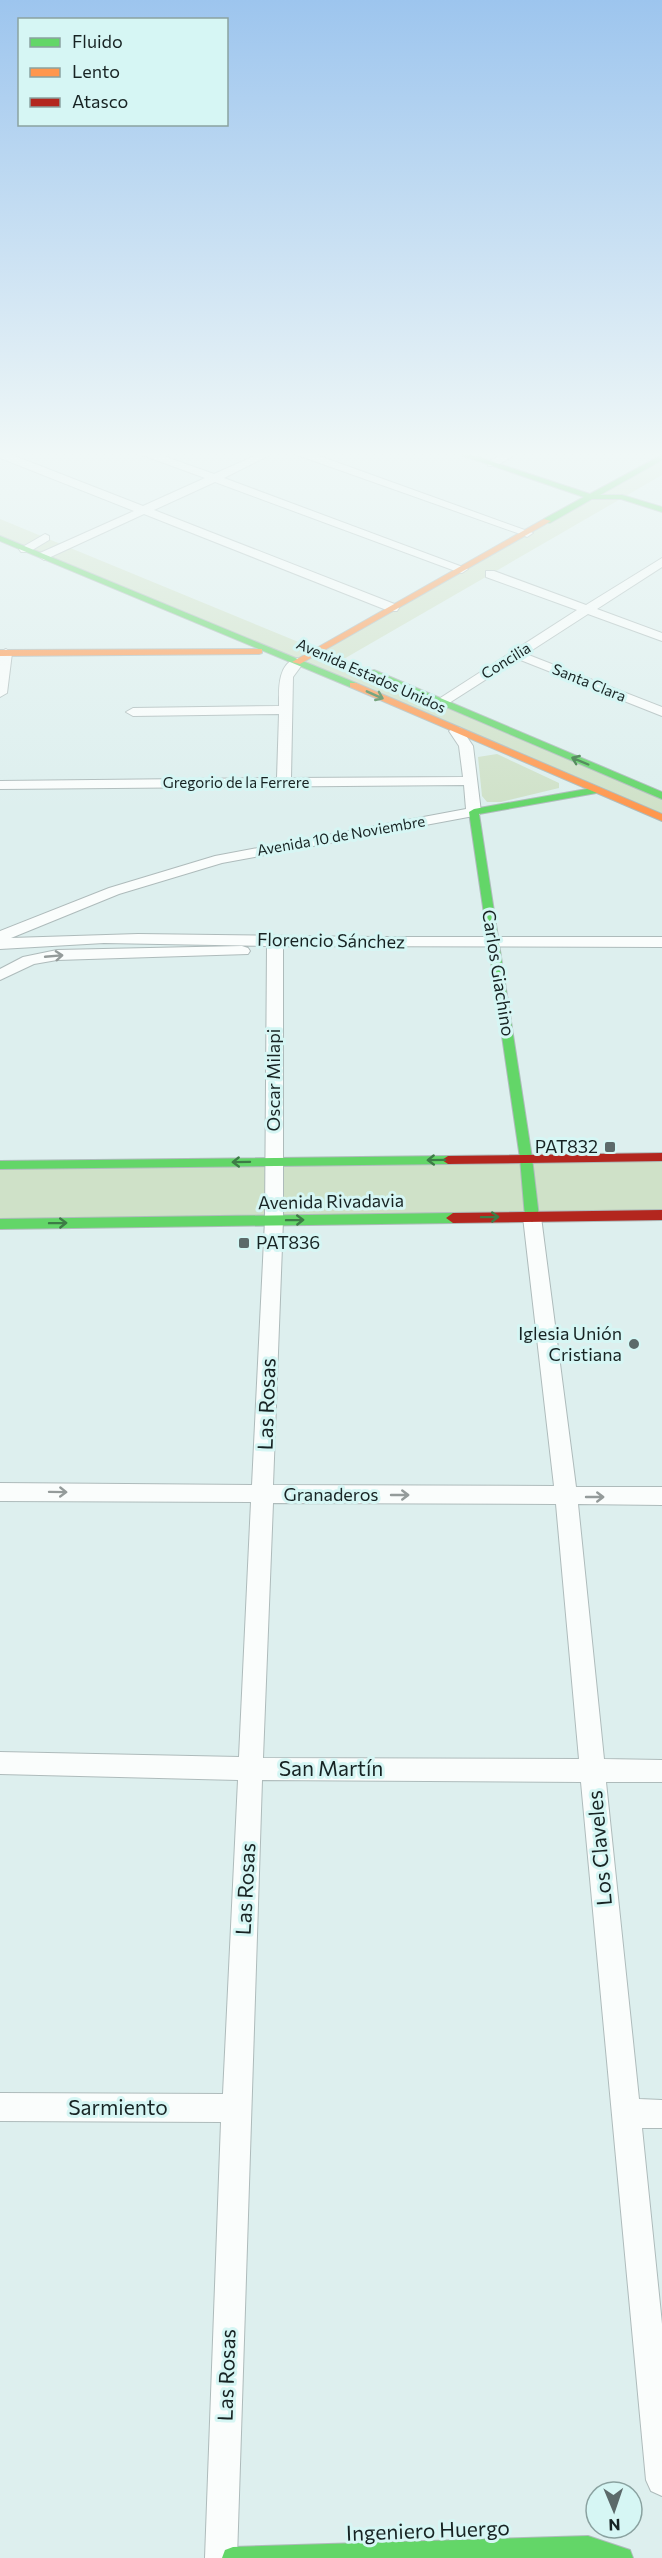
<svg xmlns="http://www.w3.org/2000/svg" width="662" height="2558" viewBox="0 0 662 2558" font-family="Commissioner,sans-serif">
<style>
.green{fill:#cfe1c8}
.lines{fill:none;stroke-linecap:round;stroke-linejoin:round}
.street-casing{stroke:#aebbbb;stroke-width:2}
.fast-casing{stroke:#aebbbb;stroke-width:2}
.slow-casing{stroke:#aebbbb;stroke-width:2}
.jam-casing{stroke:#aebbbb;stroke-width:2}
.street{fill:#fafdfc;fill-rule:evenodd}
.fast{fill:#63d668;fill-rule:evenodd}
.slow{fill:#ff974d;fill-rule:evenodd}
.jam{fill:#b3261e;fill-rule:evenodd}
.oneway{stroke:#3d7c46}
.oneway2{stroke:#949b9a}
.poi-dot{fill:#5c6a6a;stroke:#d6f6f4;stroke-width:2}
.labels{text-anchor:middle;stroke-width:6;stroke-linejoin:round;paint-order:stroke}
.far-street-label{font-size:15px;fill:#172323;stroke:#d6f6f4}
.street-label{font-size:18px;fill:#172323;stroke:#d6f6f4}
.poi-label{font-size:18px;fill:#172323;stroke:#d6f6f4;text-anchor:end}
.near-street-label{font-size:21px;fill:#172323;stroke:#d6f6f4}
</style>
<rect width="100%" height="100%" fill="#ddefee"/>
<path class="green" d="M662 457V475L342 660 662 796V818L0 538V519L318 650Z
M497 754 559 783V788L501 802H487L482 796 478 757Z
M662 1157V1215L0 1224V1165Z"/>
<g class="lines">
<defs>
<path id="street" d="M0 453H7L143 506 205 478 142 455 141 453H155L214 474 261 453H274L224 478 468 569 462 573 458 572 215 482 154 510 397 605 399 608 397 611H389L144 514 44 560 38 556 40 553 134 511 0 458Z
M296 453H311L533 533 527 537 523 535 297 455Z
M505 453H518L496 466H488V462Z
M45 534 49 536V540L29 552H21L19 549Z
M662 558V567L597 609 662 633V641L588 614 526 654 662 707V716L518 659 446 705H436L434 702 577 610 486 577V571H494L586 605Z
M6 649 12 653 7 693 0 697V652Z
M297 658 304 662 293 677 291 778 463 777 459 746 449 731 456 727 461 728 473 746 481 812 479 815 222 863 119 894 11 938 138 934 373 937H662V947L283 946V1220L273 1485 554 1486 523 1217 525 1212 532 1210 539 1212 541 1217 576 1487H662V1505L578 1504 604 1759 662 1760V1782H606L639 2099 662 2100V2128H642L662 2324V2496L651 2491 646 2480 581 1782 262 1780 237 2558H205L221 2122 0 2121V2093L223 2094 238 1780 0 1774V1752L239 1757 251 1502 0 1501V1483L252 1485 265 1220 267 946 104 943 0 949V931L109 888 215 856 466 809 464 785 0 789V781L277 778 279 714 133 716 126 712 133 708 279 706C279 690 277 664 297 658ZM273 1503 556 1504 579 1759 263 1758Z
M242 946 248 948 250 951 248 954 57 960 34 964 0 980V969L23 957 57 950Z"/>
<path id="fast" d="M455 453H466L590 494 662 455V460L600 495H622L662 507V512L621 499H592L550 523H544V519L584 497Z
M0 536 356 683 358 685 350 687 0 541Z
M374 670 662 792V799L371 675V671Z
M598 787 603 790 602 792 479 814 532 1158 539 1217 532 1222 525 1217 520 1158 469 812 474 809Z
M448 1156 454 1160 448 1164 0 1169V1161Z
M453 1213 460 1218 453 1223 0 1229V1219Z
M588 2536 630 2550 633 2558H222L225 2550 233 2547Z"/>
<path id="slow" d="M544 519 551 521 300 664 292 662Z
M262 649V653L259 654 0 656V650Z
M350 683H356L662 814V821L350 687Z"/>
<path id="jam" d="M662 1153V1161L448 1164 442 1160 448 1156Z
M662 1210V1220L453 1223 446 1218 453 1213Z"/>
</defs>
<use href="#street" class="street-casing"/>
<use href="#fast" class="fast-casing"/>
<use href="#slow" class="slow-casing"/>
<use href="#jam" class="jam-casing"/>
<use href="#street" class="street"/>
<use href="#fast" class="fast"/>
<use href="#slow" class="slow"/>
<use href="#jam" class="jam"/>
</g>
<defs><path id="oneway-shaft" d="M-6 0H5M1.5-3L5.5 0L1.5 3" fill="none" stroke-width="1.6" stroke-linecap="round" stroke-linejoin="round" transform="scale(1.5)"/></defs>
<g class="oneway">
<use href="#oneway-shaft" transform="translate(375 695) rotate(24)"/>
<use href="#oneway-shaft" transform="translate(580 761) rotate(-157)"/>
<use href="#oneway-shaft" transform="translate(436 1160) rotate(179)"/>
<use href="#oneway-shaft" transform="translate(241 1162) rotate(179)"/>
<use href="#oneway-shaft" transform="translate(490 1217) rotate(-1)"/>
<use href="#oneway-shaft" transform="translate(295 1220) rotate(-1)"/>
<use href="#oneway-shaft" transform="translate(58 1223) rotate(-1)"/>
</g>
<g class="oneway2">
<use href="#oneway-shaft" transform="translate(54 956) rotate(-5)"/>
<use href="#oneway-shaft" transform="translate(58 1492) rotate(1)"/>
<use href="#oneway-shaft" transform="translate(400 1495)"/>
<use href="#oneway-shaft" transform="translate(595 1497)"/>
</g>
<linearGradient id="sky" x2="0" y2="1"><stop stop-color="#9dc5ee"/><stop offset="0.56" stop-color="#f0f8f7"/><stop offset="1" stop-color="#f0f8f7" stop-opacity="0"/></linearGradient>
<rect width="662" height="811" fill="url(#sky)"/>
<g class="poi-dot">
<rect x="604" y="1141" width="12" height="12" rx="3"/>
<rect x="238" y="1237" width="12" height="12" rx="3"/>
<circle cx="634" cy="1344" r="6"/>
</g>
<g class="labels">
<g class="far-street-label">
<text transform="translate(506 661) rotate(-32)" y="5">Concilia</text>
<text transform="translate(371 676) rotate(24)" y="5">Avenida Estados Unidos</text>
<text transform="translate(589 683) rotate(22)" y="5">Santa Clara</text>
<text x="236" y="788">Gregorio de la Ferrere</text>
<text transform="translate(341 836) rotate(-10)" y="5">Avenida 10 de Noviembre</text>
</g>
<g class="street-label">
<text transform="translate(331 941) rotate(1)" y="6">Florencio Sánchez</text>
<text transform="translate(498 973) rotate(81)" y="6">Carlos Giachino</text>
<text transform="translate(274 1080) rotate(-90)" y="6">Oscar Milapi</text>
<text transform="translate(331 1202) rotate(-1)" y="6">Avenida Rivadavia</text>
<text x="331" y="1501">Granaderos</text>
</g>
<g class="poi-label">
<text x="598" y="1153">PAT832</text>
<text x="256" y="1249" text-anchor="start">PAT836</text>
<text x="622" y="1340">Iglesia Unión<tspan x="622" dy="21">Cristiana</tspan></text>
</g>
<g class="near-street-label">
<text transform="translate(267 1404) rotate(-88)" y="7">Las Rosas</text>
<text x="331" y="1776">San Martín</text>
<text transform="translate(600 1848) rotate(-95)" y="7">Los Claveles</text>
<text transform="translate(246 1889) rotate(-87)" y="7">Las Rosas</text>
<text x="118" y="2115">Sarmiento</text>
<text transform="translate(227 2375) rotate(-88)" y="7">Las Rosas</text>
<text transform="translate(428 2531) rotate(-2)" y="7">Ingeniero Huergo</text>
</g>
</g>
<rect x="18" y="18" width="210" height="108" fill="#d6f6f4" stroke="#8aa2a0" stroke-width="1.5"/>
<rect x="30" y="38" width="30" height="9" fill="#63d668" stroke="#8aa2a0" stroke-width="1.5"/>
<text x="72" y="48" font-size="18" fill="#172323">Fluido</text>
<rect x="30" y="68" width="30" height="9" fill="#ff974d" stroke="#8aa2a0" stroke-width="1.5"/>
<text x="72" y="78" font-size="18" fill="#172323">Lento</text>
<rect x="30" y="98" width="30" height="9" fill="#b3261e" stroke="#8aa2a0" stroke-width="1.5"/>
<text x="72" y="108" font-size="18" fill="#172323">Atasco</text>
<g transform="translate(614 2510) rotate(178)"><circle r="28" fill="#d6f6f4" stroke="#8aa2a0" stroke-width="1.5"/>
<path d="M0-4.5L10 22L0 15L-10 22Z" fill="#5c6a6a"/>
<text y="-9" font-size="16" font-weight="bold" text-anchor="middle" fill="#172323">N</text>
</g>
</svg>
